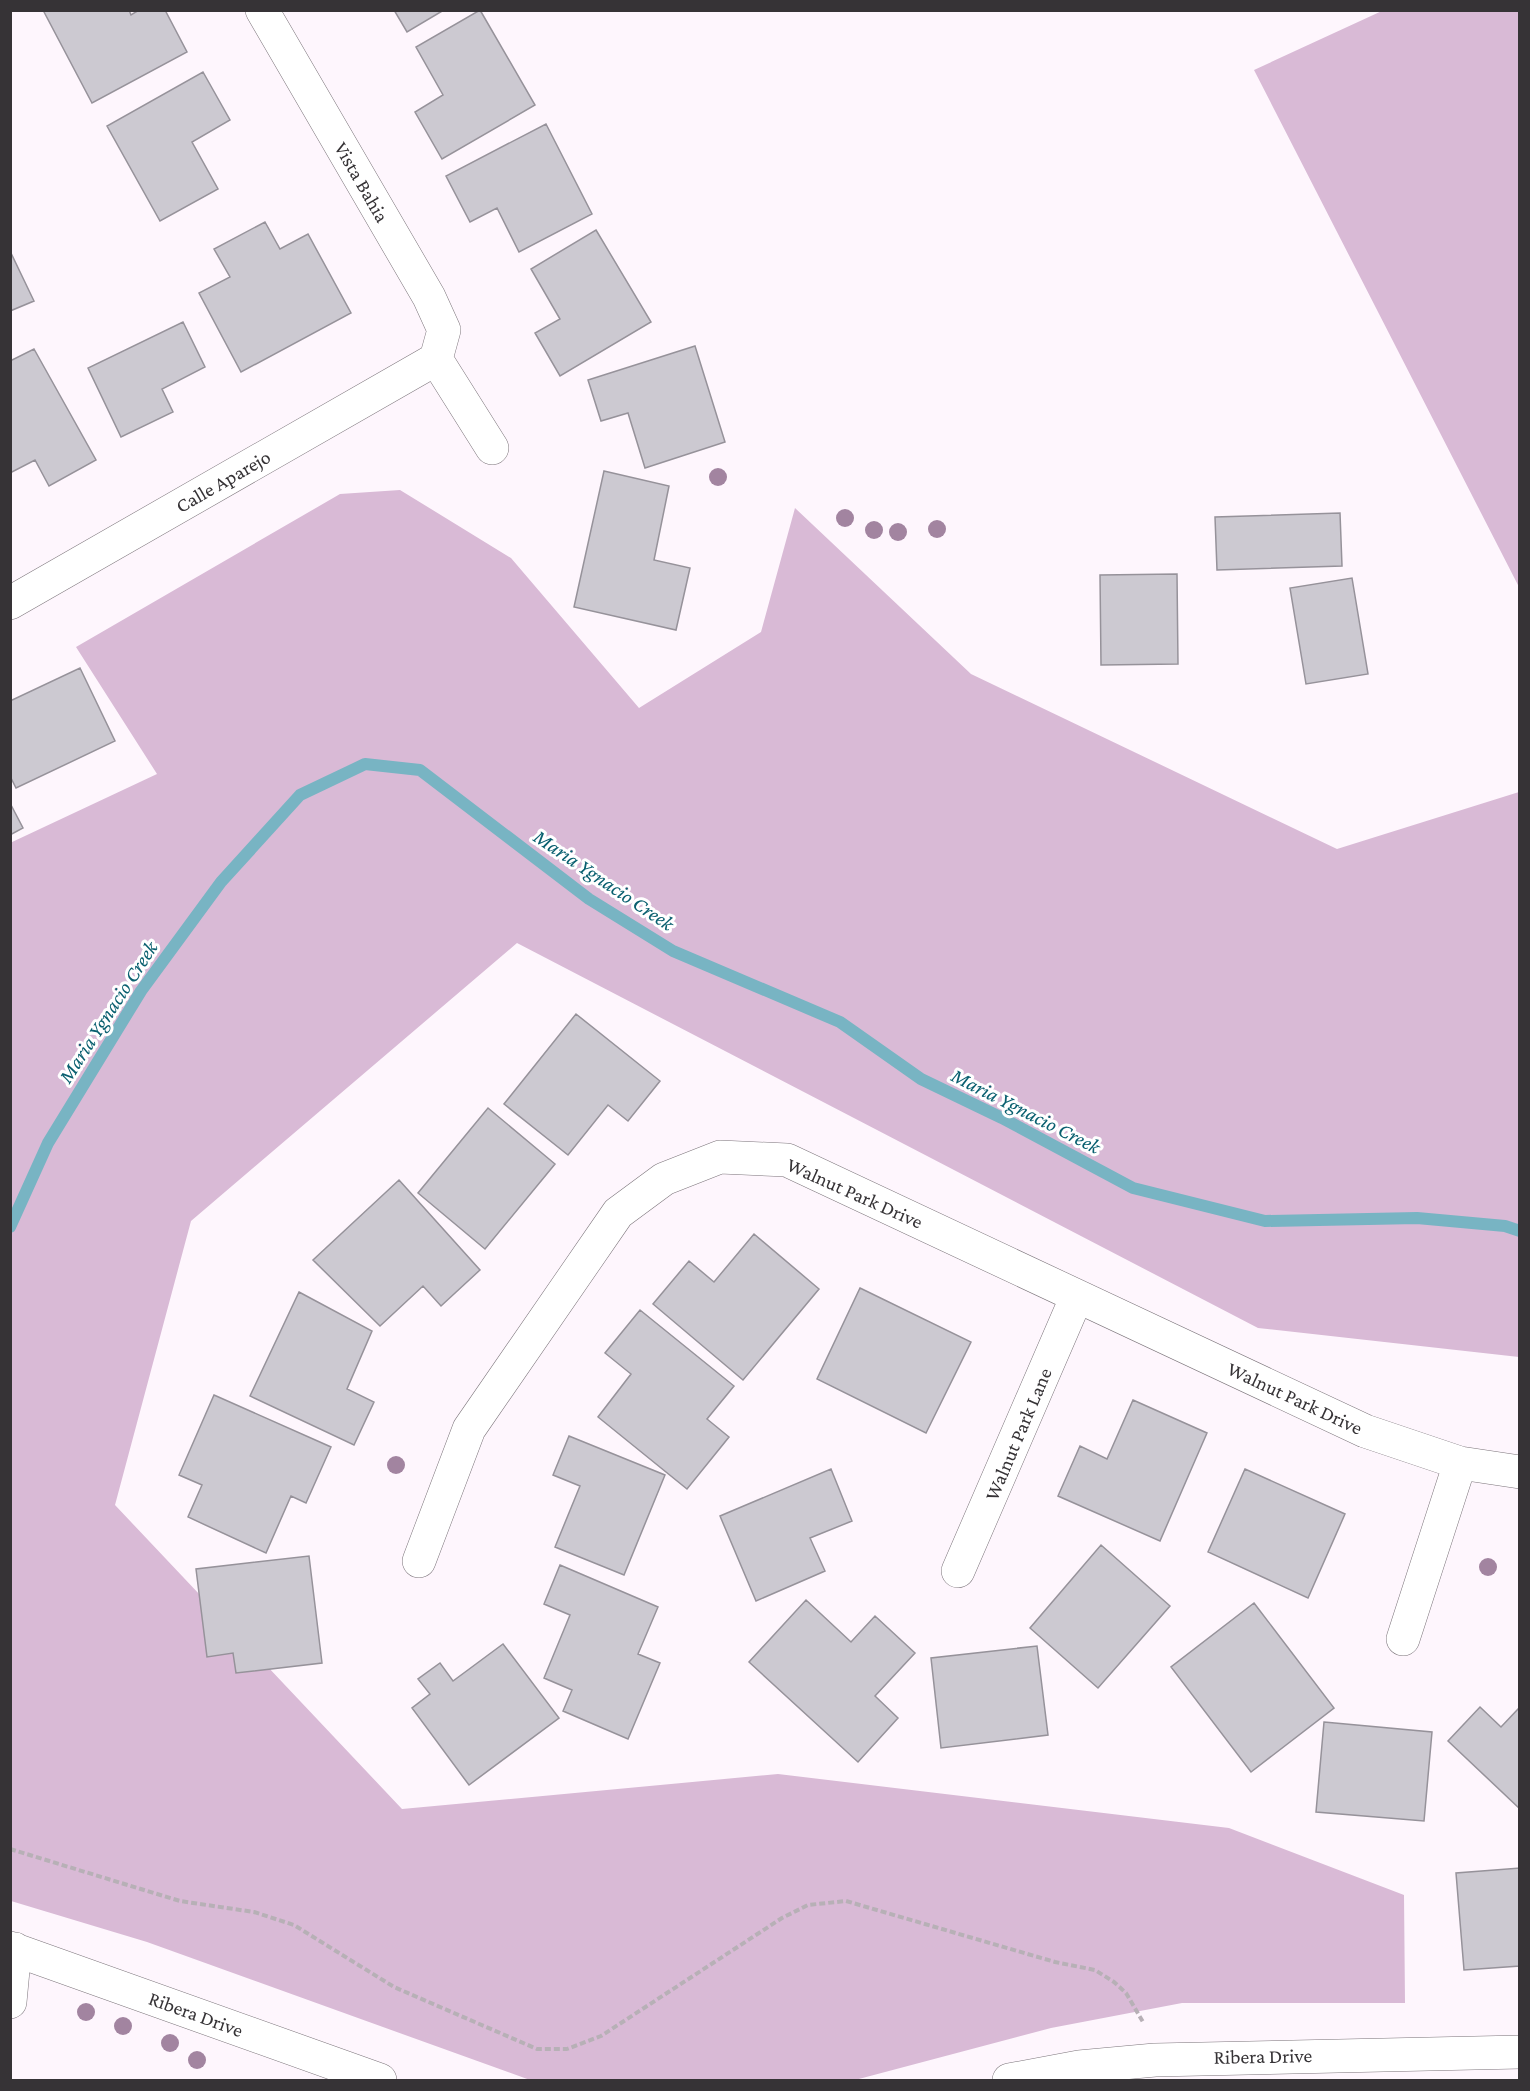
<svg xmlns="http://www.w3.org/2000/svg" width="1530" height="2091" viewBox="0 0 1530 2091" font-family="'Crimson Pro',serif">
<style>
.green{fill:#d9bad6}
.lines{fill:none;stroke-linecap:round;stroke-linejoin:round}
.stream{stroke:#78b4c3;stroke-width:12}
.building{fill:#ccc9d1;stroke:#96929a;stroke-width:1.5}
.minor-casing{stroke:#7c757b;stroke-width:34}
.path{stroke:#b7b0b6;stroke-width:4;stroke-dasharray:6 3;stroke-linecap:butt}
.minor{stroke:#fff;stroke-width:33}
.tree{fill:#a284a0}
.labels{text-anchor:middle;stroke-width:6;stroke-linejoin:round;paint-order:stroke}
.street-label{font-size:20px;fill:#363336;stroke:#fff}
.water-label{font-size:21px;font-style:italic;fill:#095f6f;stroke:#fff}
</style>
<rect width="100%" height="100%" fill="#fef6fd"/>
<path class="green" d="M1384 10 1519 11V587L1254 70Z
M400 490 511 558 639 708 761 632 795 508 971 674 1337 849 1519 792V1357L1258 1328 517 943 191 1221 115 1505 402 1809 778 1774 1229 1828 1404 1895 1405 2003H1182L1051 2028 855 2080H530L147 1942 11 1901 10 843 157 774 76 647 340 494Z"/>
<g class="lines">
<path class="stream" d="M10 1227 48 1143 141 991 221 882 300 795 365 764 420 770 589 899 673 951 840 1022 921 1079 1002 1118 1133 1188 1265 1221 1417 1218 1505 1226 1520 1231"/>
</g>
<path class="building" d="M43 10H129L131 15 139 10H165L187 52 92 103Z
M394 10H444L407 32Z
M480 10 535 105 442 159 415 112 443 95 416 47Z
M203 72 230 120 192 142 218 189 160 221 107 126Z
M546 124 592 214 519 252 497 208 470 222 446 176Z
M265 222 280 249 308 234 351 313 241 372 199 293 230 277 214 249Z
M596 230 651 322 560 376 535 333 560 319 531 269Z
M10 251 34 301 10 311Z
M183 322 205 367 162 389 173 412 121 437 88 368Z
M695 346 725 442 645 468 628 413 601 421 588 380Z
M34 349 96 460 49 486 35 460 10 473V361Z
M604 471 669 486 654 560 690 568 676 630 574 607Z
M1340 513 1342 566 1217 570 1215 517Z
M1177 574 1178 664 1101 665 1100 575Z
M1352 578 1368 674 1306 684 1290 588Z
M80 668 115 741 16 788 10 776V701Z
M10 803 23 828 10 835Z
M576 1014 660 1081 628 1121 608 1105 568 1155 504 1104Z
M488 1108 555 1164 485 1249 418 1193Z
M399 1180 480 1270 441 1306 423 1286 380 1326 313 1260Z
M754 1234 819 1289 743 1380 653 1304 689 1261 714 1282Z
M860 1288 971 1342 926 1433 817 1379Z
M299 1292 372 1331 347 1389 374 1402 354 1445 250 1396Z
M640 1310 734 1386 707 1419 729 1437 687 1489 598 1417 631 1374 605 1353Z
M214 1395 331 1447 306 1503 291 1496 266 1553 188 1517 202 1485 179 1475Z
M1133 1400 1207 1433 1160 1541 1058 1496 1080 1446 1107 1459Z
M569 1436 665 1475 624 1575 555 1547 580 1486 553 1475Z
M831 1469 852 1521 810 1538 825 1571 756 1601 720 1516Z
M1245 1469 1345 1514 1308 1598 1208 1552Z
M1101 1545 1170 1606 1098 1688 1030 1628Z
M309 1556 322 1663 236 1673 233 1653 207 1657 196 1569Z
M560 1565 658 1607 638 1654 660 1663 628 1739 563 1711 572 1690 544 1678 570 1615 544 1604Z
M806 1600 851 1642 875 1616 915 1653 875 1696 898 1718 858 1762 749 1662Z
M1254 1603 1334 1708 1251 1772 1171 1667Z
M503 1644 559 1718 469 1785 412 1708 430 1694 418 1679 440 1663 453 1681Z
M1037 1646 1048 1735 941 1748 931 1658Z
M1480 1707 1501 1727 1520 1707V1809L1448 1741Z
M1324 1722 1432 1732 1424 1821 1316 1812Z
M1520 1868V1966L1464 1970 1456 1873Z"/>
<g class="lines">
<defs>
<path id="minor" d="M262 10 429 297 444 330 436 359
M436 359 492 448
M10 603 436 359
M419 1561 469 1429 618 1213 664 1179 720 1157 787 1160 1365 1431 1460 1463 1520 1472
M958 1571 1077 1296
M1403 1639 1460 1463
M10 1948 380 2080
M10 2002 15 1949
M1009 2080 1079 2067 1155 2060 1520 2052"/>
</defs>
<use href="#minor" class="minor-casing"/>
<path class="path" d="M10 1849 180 1901 254 1912 294 1925 394 1987 537 2049H567L601 2036 782 1918 808 1905 846 1901 1055 1962 1095 1970 1114 1982 1126 1993 1143 2022"/>
<use href="#minor" class="minor"/>
</g>
<g class="tree">
<circle cx="718" cy="477" r="9"/>
<circle cx="845" cy="518" r="9"/>
<circle cx="937" cy="529" r="9"/>
<circle cx="874" cy="530" r="9"/>
<circle cx="898" cy="532" r="9"/>
<circle cx="396" cy="1465" r="9"/>
<circle cx="1488" cy="1567" r="9"/>
<circle cx="86" cy="2012" r="9"/>
<circle cx="123" cy="2026" r="9"/>
<circle cx="170" cy="2043" r="9"/>
<circle cx="197" cy="2060" r="9"/>
</g>
<g class="labels">
<g class="street-label">
<text transform="translate(362 182) rotate(60)" y="7">Vista Bahia</text>
<text transform="translate(223 481) rotate(-30)" y="7">Calle Aparejo</text>
<text transform="translate(855 1193) rotate(24)" y="7">Walnut Park Drive</text>
<text transform="translate(1295 1398) rotate(25)" y="7">Walnut Park Drive</text>
<text transform="translate(1018 1434) rotate(-67)" y="7">Walnut Park Lane</text>
<text transform="translate(196 2014) rotate(20)" y="7">Ribera Drive</text>
<text transform="translate(1263 2056) rotate(-1)" y="7">Ribera Drive</text>
</g>
<g class="water-label">
<text transform="translate(604 880) rotate(34)" y="7">Maria Ygnacio Creek</text>
<text transform="translate(108 1012) rotate(-57)" y="7">Maria Ygnacio Creek</text>
<text transform="translate(1026 1111) rotate(27)" y="7">Maria Ygnacio Creek</text>
</g>
</g>
<rect width="1530" height="2091" fill="none" stroke="#363336" stroke-width="24"/>
</svg>
